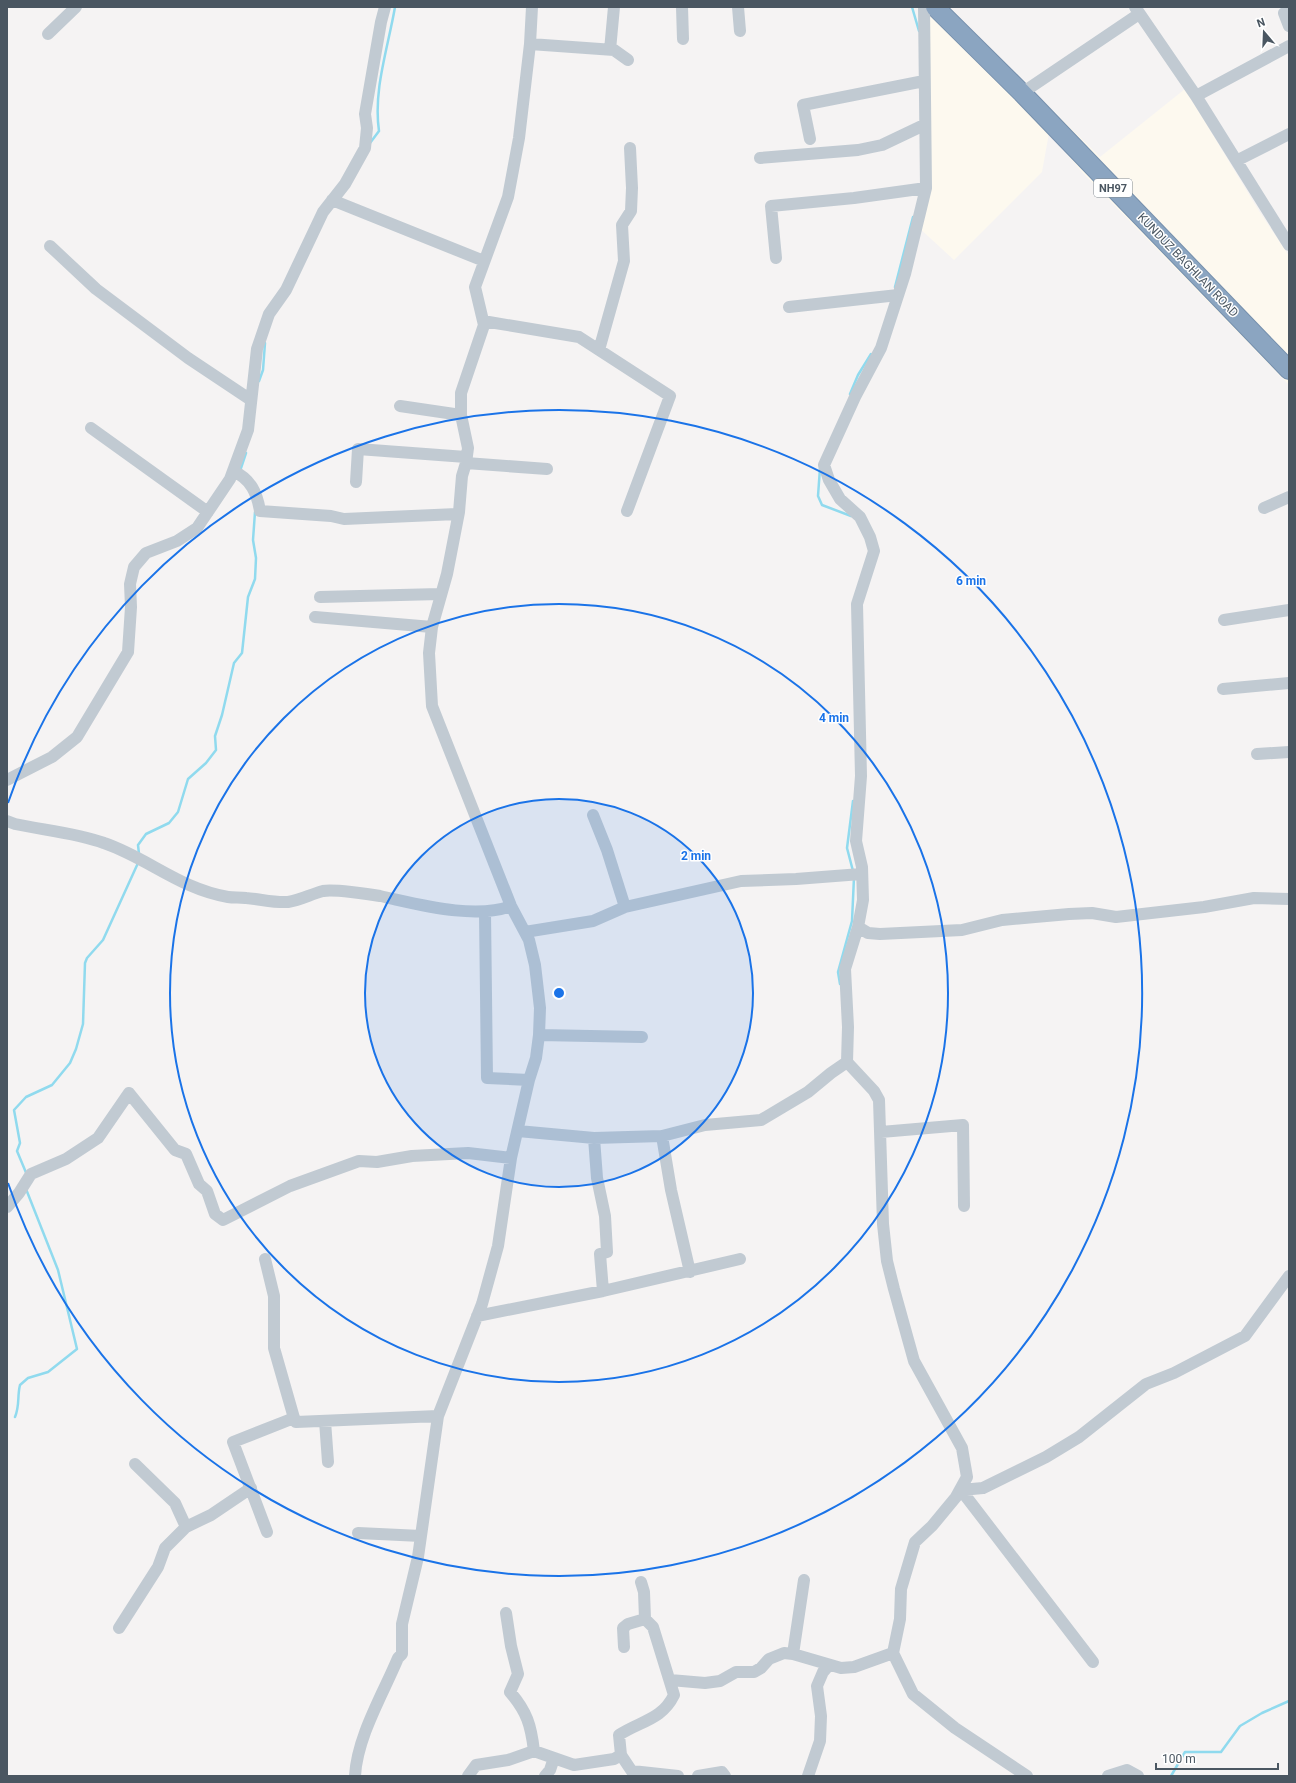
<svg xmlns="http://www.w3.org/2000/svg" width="1296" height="1783" viewBox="0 0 1296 1783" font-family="Roboto,sans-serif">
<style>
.commercial{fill:#fdf9ef}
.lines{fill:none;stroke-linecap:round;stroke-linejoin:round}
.stream{stroke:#90daee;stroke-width:2.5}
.highway-casing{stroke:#7690ad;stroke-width:20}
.minor{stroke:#c1cad2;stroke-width:12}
.highway{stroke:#8ba5c1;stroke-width:18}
.ring{fill:none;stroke:#1a73e8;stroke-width:2}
.labels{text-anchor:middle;stroke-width:3;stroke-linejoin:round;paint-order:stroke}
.shield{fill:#fff;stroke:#808990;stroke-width:1}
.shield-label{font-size:11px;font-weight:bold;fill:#4a5661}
.street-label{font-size:12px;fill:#4a5661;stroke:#fff}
.centre{fill:#1a73e8;stroke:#fff;stroke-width:2}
.ring-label{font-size:12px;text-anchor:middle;font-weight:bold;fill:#1a73e8;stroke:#fff;stroke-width:3;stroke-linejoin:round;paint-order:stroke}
</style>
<rect width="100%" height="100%" fill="#f5f3f3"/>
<path class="commercial" d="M926 7 1017 83 1021 79 1100 157 1185 89 1259 211 1289 256V385L1082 172 1049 133 1042 172 954 260 917 226 929 189Z"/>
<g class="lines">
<path class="stream" d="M912 7 919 31
M370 143 379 131C373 90 388 48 395 7
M895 287 913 217
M259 381 263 370 265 343
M850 394 858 375 871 354
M820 468 818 496 822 505 851 516
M240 471 246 453
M139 854 138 845 146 834 169 823 178 812 188 779 206 763 216 750 215 736 222 715 234 663 242 653 248 597 255 579 256 558 253 540 255 512
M853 871 847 848 853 801
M840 984 838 972 852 921 854 877
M27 1175 17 1151 20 1143 14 1110 26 1097 52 1085 70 1063 76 1049 83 1024 85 963 87 958 103 940 138 863
M15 1417C20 1405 17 1397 20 1385L28 1378 48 1372 77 1349 58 1270 26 1189
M1171 1776 1185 1752H1221L1240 1726 1262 1713 1289 1701"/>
<defs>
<path id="highway" d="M935 7 1022 93 1289 370"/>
</defs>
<use href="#highway" class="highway-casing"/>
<path class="minor" d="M682 7 683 39
M738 7 740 31
M924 7 926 188 905 274 881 348 855 397 824 465 829 480 840 499 860 517 870 537 874 551 857 604 861 776 856 841 862 867 863 900 858 927 845 969 848 1027 847 1062 874 1091 879 1100 883 1224 887 1261 894 1289 914 1361 962 1448 967 1477 956 1497 932 1526 915 1542 901 1589 900 1619 893 1653 913 1694 955 1728 1027 1776
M1135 7 1196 96 1289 245
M1289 11 1284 13 1289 26
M48 34 76 7
M530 44 614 50 628 60
M610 50 614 7
M1022 93 1139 14
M1196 96 1289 46
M810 139 803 105 924 81
M760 158 858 150 882 145 924 125
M1238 160 1289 134
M332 200 484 261
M50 246 96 289 188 358 251 400
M776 258 771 206 854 198 926 188
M789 307 898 295
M483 321 579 337 670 396 627 511
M599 350 624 261 622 225 631 211 632 188 630 148
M400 406 461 415
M91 428 208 512
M466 463 547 469
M233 471C251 479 257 493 260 511L331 516 344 519 457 514
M356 482 358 449 466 457
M1264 508 1289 497
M320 597 440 594
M315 617 432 627
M1224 620 1289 610
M1223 689 1289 683
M1257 754 1289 752
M7 780 52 757 77 737 128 652 131 607 130 584 134 567 146 553 177 541 197 528 230 479 248 430 257 349 269 314 286 290 323 212 345 184 365 148 367 128 365 114 381 22 385 7
M593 815 607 850 625 907
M7 821 15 824C43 830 77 833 104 843 148 858 180 889 228 897 234 898 240 897 246 898 260 899 274 903 288 902 301 900 311 894 323 891 333 889 369 894 380 896 418 904 474 920 511 906
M485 912 487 1078 529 1080
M858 927 868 933 880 934 962 930 1002 920 1069 914 1092 913 1116 917 1204 907 1254 898 1289 899
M525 932 593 921 625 907 741 881 796 879 861 874
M539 1035 642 1037
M518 1131 594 1138 662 1136 705 1125 761 1120 808 1092 831 1073 847 1062
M881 1132 963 1125 964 1206
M662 1136 671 1190 690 1272
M594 1138 597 1178 605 1216 607 1252 600 1254 603 1291
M7 1207 19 1193 31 1174 66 1159 98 1138 129 1093 175 1150 186 1154 199 1184 207 1191 215 1214 223 1220 290 1186 359 1161 377 1162 412 1156 468 1153 511 1158
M265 1259 274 1296V1348L294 1418
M477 1316 603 1291 740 1259
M325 1421 328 1462
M961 1490 983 1488 1046 1457 1079 1437 1146 1384 1174 1373 1245 1336 1289 1276
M961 1490 1093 1662
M186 1527 211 1515 251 1488
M267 1532 233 1442 294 1418 296 1422 438 1416
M358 1533 421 1536
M641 1582 644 1592 645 1619
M506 1613 511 1646 518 1674 510 1692C527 1712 531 1725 534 1751L554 1758
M119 1628 158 1567 165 1548 186 1527 175 1503 135 1464
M624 1647 623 1628 628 1624 645 1619 653 1627 674 1695C662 1720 640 1721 619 1735L621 1755 635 1776
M793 1654 804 1580
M670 1680 705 1683 720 1681 736 1672H754L761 1668 769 1659 784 1653 793 1654 841 1668 854 1667 893 1653
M632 1771 678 1776
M355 1776C357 1737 383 1694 398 1658L402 1654V1624L418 1557 438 1416 482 1304 498 1246 511 1158 529 1080 536 1058 539 1035 540 1008 535 965 529 940 511 906 432 706 429 653 432 627 447 574 459 512 462 476 466 463 468 448 461 415V393L484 325 475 287 508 197 519 138 530 44 532 7
M468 1776 476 1765 508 1760 534 1751
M545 1776 550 1770 554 1758 574 1765 614 1759 621 1755
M698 1776 722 1772 725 1776
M808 1776 820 1741 821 1716 817 1686 823 1672 829 1665
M1108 1776 1127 1770 1138 1776"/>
<use href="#highway" class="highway"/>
</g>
<circle cx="559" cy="993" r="194" fill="#1a73e8" fill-opacity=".12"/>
<g class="ring">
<circle cx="559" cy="993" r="194"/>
<circle cx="559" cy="993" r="389"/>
<path d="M8 803A583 583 0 1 1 8 1183"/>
</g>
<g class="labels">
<rect class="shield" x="1094" y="179" width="38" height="18" rx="3"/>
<g class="shield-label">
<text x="1113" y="192">NH97</text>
</g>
<g class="street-label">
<text transform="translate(1188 265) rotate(46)" y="4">KUNDUZ BAGHLAN ROAD</text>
</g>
</g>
<circle cx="559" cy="993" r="6" class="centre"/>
<g class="ring-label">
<text x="971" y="585">6 min</text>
<text x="834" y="722">4 min</text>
<text x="696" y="860">2 min</text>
</g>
<rect width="1296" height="1783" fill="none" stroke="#4a5661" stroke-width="16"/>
<g transform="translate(1264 32) rotate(341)" stroke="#ffffff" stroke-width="3" paint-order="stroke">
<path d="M0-3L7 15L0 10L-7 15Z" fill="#4a5661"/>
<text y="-6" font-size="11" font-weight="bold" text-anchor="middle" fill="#4a5661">N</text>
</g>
<path d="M1156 1763v6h122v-6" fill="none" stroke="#4a5661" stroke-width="2"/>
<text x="1162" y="1763" font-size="12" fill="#4a5661" stroke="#ffffff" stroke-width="3" paint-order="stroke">100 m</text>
</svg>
